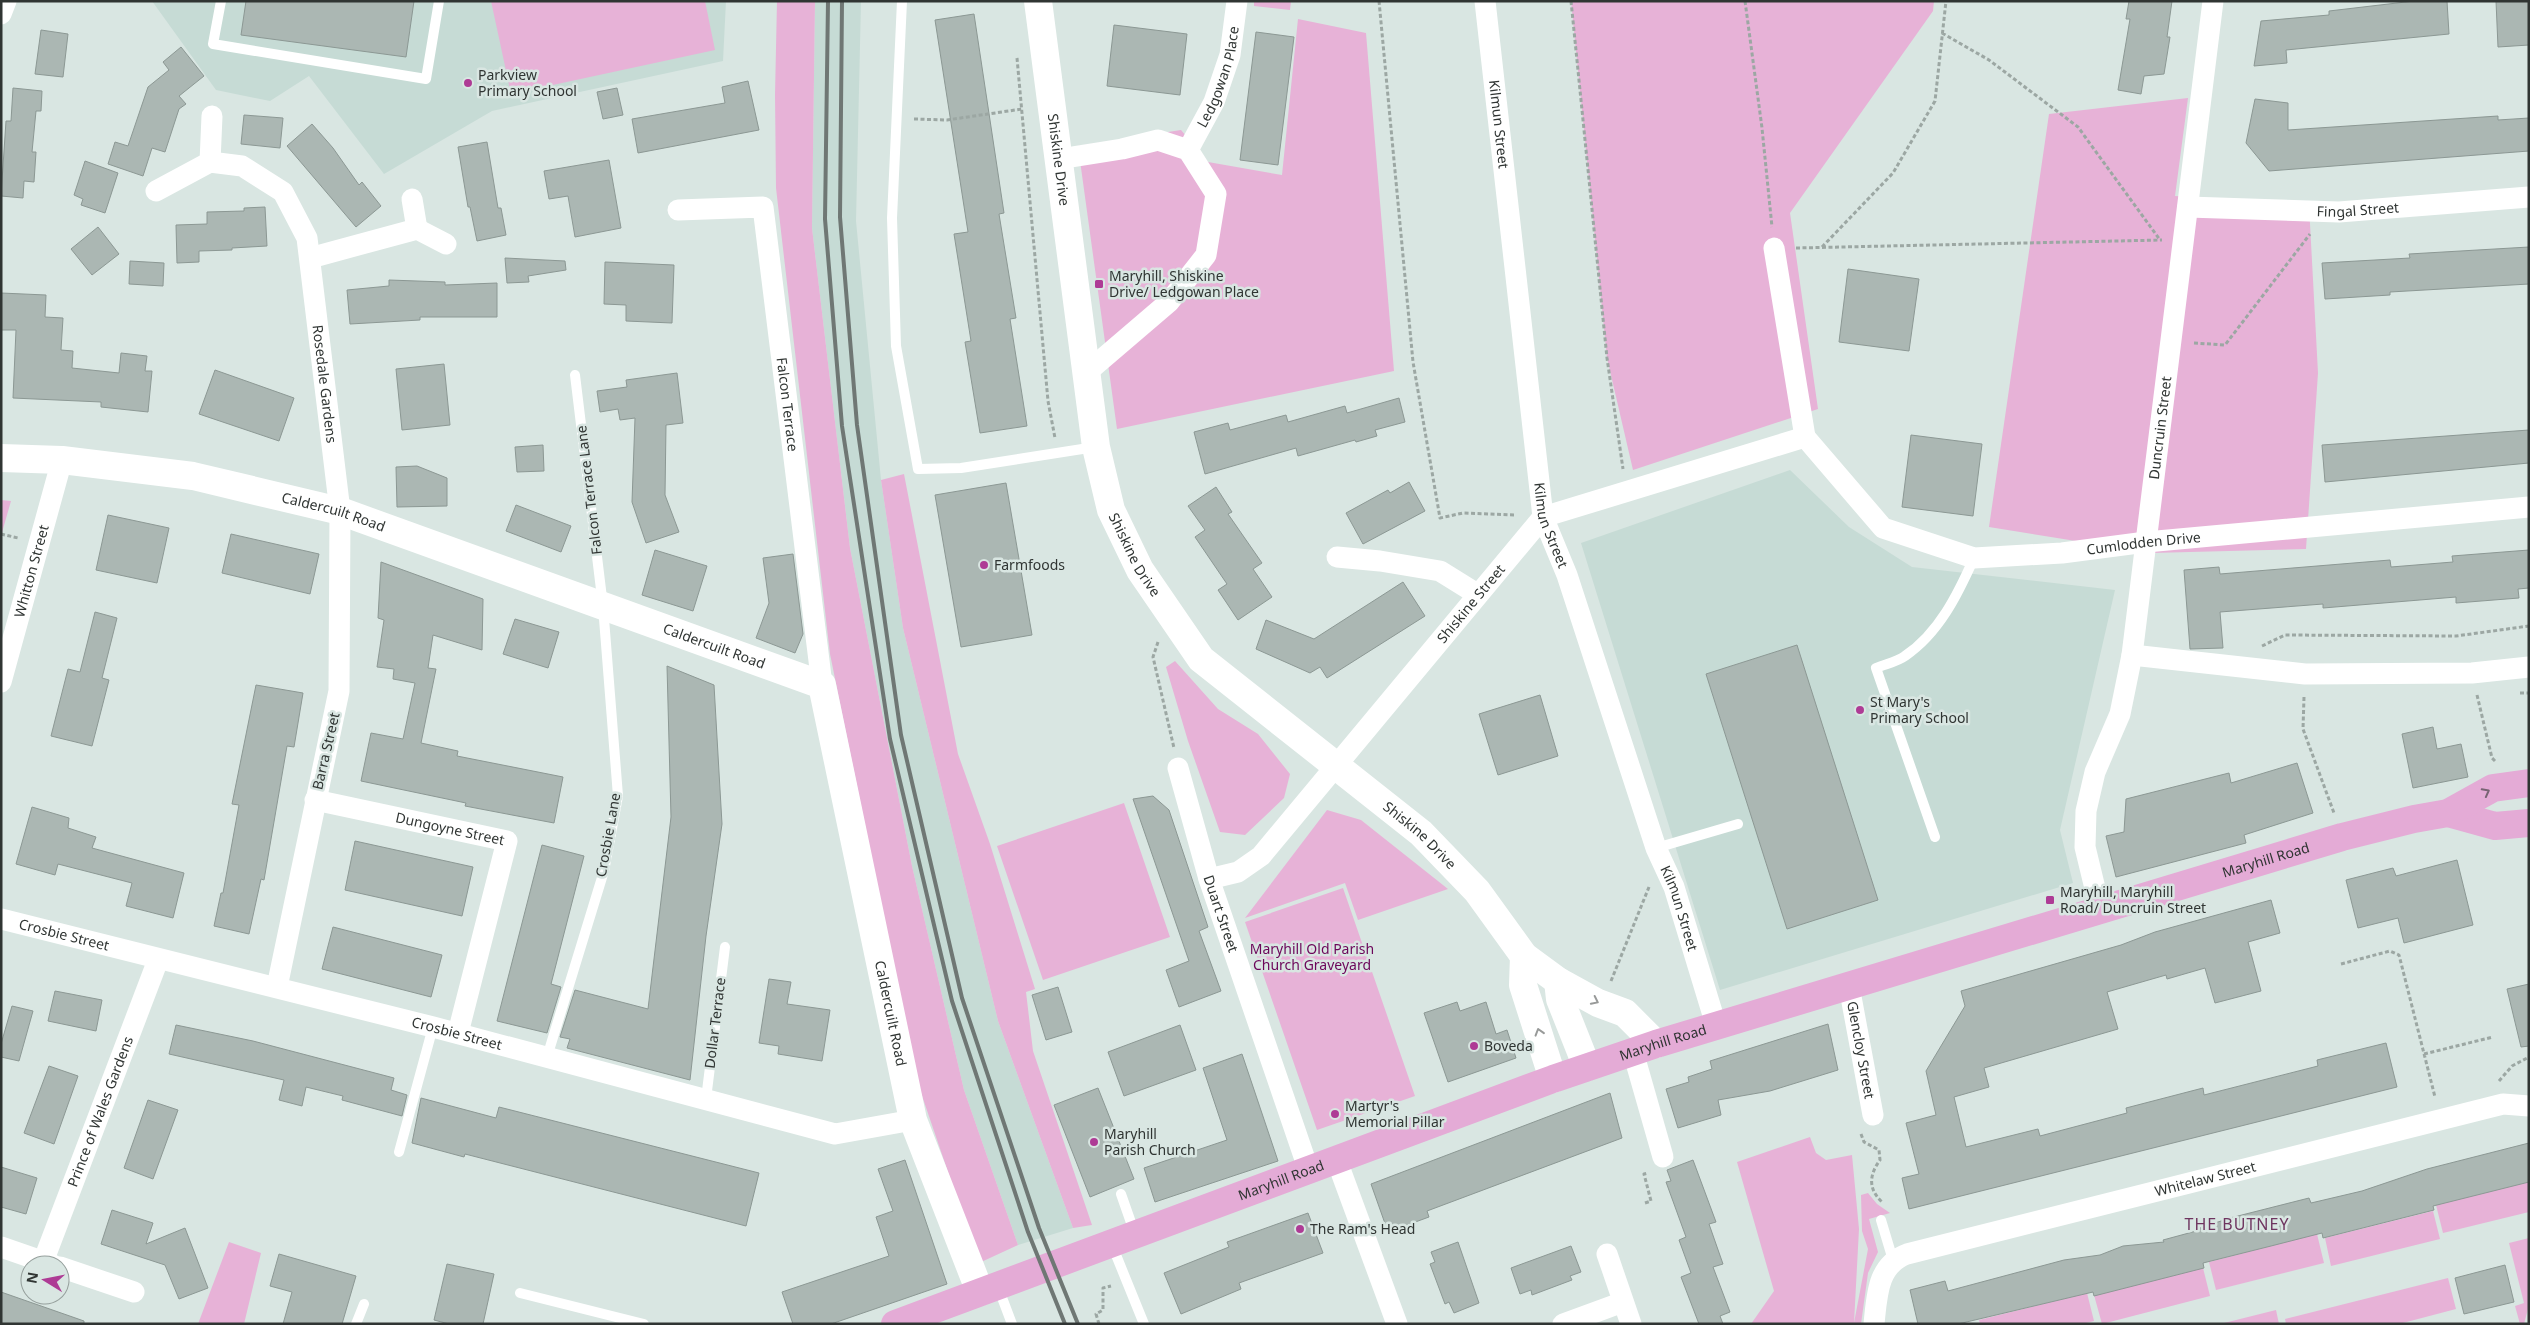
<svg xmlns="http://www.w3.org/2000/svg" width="2530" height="1325" viewBox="0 0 2530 1325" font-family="'Noto Sans',sans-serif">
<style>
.built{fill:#c6dbd5}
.green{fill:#e7b2d7}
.building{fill:#abb7b3;stroke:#8c9894}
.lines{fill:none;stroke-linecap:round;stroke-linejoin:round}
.path{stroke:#9ca7a3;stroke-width:3;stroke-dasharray:4 2.5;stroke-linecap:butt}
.lane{stroke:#fff;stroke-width:10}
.street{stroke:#fff;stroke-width:21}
.secondary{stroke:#fff;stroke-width:28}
.primary{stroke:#e4abd6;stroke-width:28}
.rail{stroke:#6f7774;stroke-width:4}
.oneway{stroke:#786474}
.oneway2{stroke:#989a99}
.poi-dot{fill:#ae3b95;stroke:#d9e6e2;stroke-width:2}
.labels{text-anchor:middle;stroke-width:5;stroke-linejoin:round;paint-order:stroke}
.poi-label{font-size:14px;fill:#303533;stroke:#d9e6e2;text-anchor:start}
.street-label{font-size:14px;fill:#303533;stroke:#d9e6e2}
.park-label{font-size:14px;fill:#6c065a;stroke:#d9e6e2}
.quarter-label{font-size:16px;letter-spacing:1px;fill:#6e345f;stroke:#d9e6e2}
</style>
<rect width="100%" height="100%" fill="#d9e6e2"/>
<path class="built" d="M152 1H726L723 61 492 111 384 174 309 76 270 101 216 90Z
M815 1H861L856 221 881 480 903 628 998 1021 1073 1228 1018 1245 964 1090 912 866 850 548 812 228Z
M1790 470 1849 527 1912 567 2115 590 2060 830 2073 883 1720 990 1581 543Z"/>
<path class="green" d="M491 1H705L715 50 511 94Z
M777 1H815L812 228 850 548 912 866 964 1090 1018 1245 979 1263 918 1084 830 654 776 188 775 95Z
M1254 1H1291L1290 10 1254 6Z
M1571 1H1934L1933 11 1790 213 1818 409 1633 470 1607 358Z
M1298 19 1366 33 1394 371 1117 429 1078 146 1181 130 1208 162 1282 175Z
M2188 98 2175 196 2309 205 2318 373 2306 549 2151 553 1989 527 2049 114Z
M904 474 958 754 990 844 1035 989 1026 992 1033 1051 1092 1225 1073 1228 998 1021 903 628 881 480Z
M1 500 11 501 1 536Z
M1175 661 1218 709 1258 734 1290 774 1284 798 1245 835 1220 832 1188 741 1166 667Z
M1124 803 1170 937 1043 980 997 846Z
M1327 810 1361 820 1448 889 1358 920 1345 883 1245 918Z
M1343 888 1415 1096 1317 1130 1245 922Z
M1810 1137 1816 1153 1826 1160 1852 1155 1859 1229 1854 1323 1868 1249 1862 1231 1861 1195 1868 1193 1877 1204 1890 1213 1869 1219 1878 1252 1868 1273 1861 1324H1751L1774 1291 1737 1162Z
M2529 1182V1212L2443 1233 2436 1205Z
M2433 1211 2440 1239 2331 1266 2325 1238Z
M2317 1234 2324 1263 2216 1290 2209 1262Z
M2529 1238V1305L2524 1324H2520L2515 1306 2524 1303 2509 1243Z
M229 1242 261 1253 244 1324H198Z
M2203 1268 2210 1296 2102 1324 2094 1295Z
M2448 1278 2456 1309 2399 1324H2286L2285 1319Z
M2087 1293 2094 1321 2082 1324H1980L1979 1320Z
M2276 1310 2279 1324H2220Z"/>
<path class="building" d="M246 1H414L406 57 241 35Z
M2129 1H2172L2167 37H2170L2164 74 2144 76 2141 94 2118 90 2130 19H2126Z
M2414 1H2447L2449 34 2286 50 2287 63 2254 66 2261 21 2329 15V11Z
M2496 1H2529V45L2498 47Z
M974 14 1004 213 999 214 1016 318 1010 319 1027 426 980 433 965 342 971 341 954 234 968 232 935 20Z
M1114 25 1187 34 1180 95 1107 86Z
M41 30 68 34 63 77 35 74Z
M1256 32 1294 37 1278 165 1240 160Z
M181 47 204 76 179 96 186 104 179 109 165 152 152 148 143 176 108 164 115 142 128 146 148 87 169 70 163 62Z
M748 81 759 130 638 153 632 119 725 103 722 87Z
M13 88 42 91 41 111H36L32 152H36L34 182 24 181 23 198 1 196 6 121H11Z
M617 88 623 115 603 119 597 92Z
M2255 99 2288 103V130L2498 116V120L2529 118V151L2269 171 2246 143Z
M244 115 283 118 280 148 241 144Z
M312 124 333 148 359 185 362 182 381 206 356 227 287 146Z
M487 142 498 208H501L506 235 477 241 470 207H468L458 147Z
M609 160 621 228 575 237 568 196 549 199 544 171Z
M85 161 118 173 105 213 81 205 83 199 74 195Z
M265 207 267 246 232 248V250L199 251V262L177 263 176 225 207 224V212L244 211V208Z
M98 227 119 254 92 275 71 249Z
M2529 247V284L2390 292V295L2325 299 2322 263 2410 258 2409 254Z
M505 258 565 261 566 270 528 276 529 282 507 283Z
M130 261 164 263 163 286 129 284Z
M605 262 674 265 672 323 626 321V305L604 304Z
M1848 269 1919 279 1909 351 1839 342Z
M389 280 445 282V285L497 283V317H420V320L350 324 347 290 389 286Z
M1 293 46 295 45 317 63 318 61 350 73 351 72 368 119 373 121 353 147 356 145 371H152L148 412 101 407V402L13 398 16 330H1Z
M444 364 450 425 402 430 396 369Z
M215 370 294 398 279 441 199 414Z
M677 373 683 423 666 425 665 495 679 532 646 543 632 502 635 418 620 420 618 409 600 412 597 391 627 387 626 380Z
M1399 398 1405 422 1375 430 1377 436 1356 442 1355 440 1298 456 1296 448 1205 474 1194 432 1228 423 1230 430 1286 415 1288 422 1345 406 1347 413Z
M2529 430V463L2325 482 2322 445Z
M1911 435 1982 444 1973 516 1902 507Z
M543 445 544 471 517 472 515 447Z
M417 466 447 478V506L397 507 396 467Z
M1409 482 1425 511 1363 544 1346 513 1388 490 1390 493Z
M1006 483 1032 635 961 647 935 495Z
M1216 487 1232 512 1228 514 1262 563 1253 569 1272 597 1238 620 1218 590 1227 584 1195 537 1205 530 1188 506Z
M516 505 571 526 561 552 506 531Z
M108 515 169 528 157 583 96 570Z
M231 534 319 554 310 594 222 573Z
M655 550 707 566 693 611 642 595Z
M2529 550V588L2518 589 2519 598 2456 603V597L2323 608V604L2220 612 2223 648 2190 649 2184 570 2219 567 2220 574 2390 560 2391 567 2453 562 2452 556Z
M793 554 803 634 795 653 756 638 769 603 763 558Z
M381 562 483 599 482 650 433 635 428 668 436 669 421 743 458 751 457 756 563 777 554 823 465 806 466 803 361 781 371 733 403 739 415 683 393 679 394 669 377 667 384 620 378 618Z
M1403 582 1425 616 1327 678 1320 667 1310 673 1256 649 1266 620 1314 639Z
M95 612 117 618 102 678 109 680 92 746 51 736 68 669 80 672Z
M515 619 559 632 548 668 503 654Z
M1797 645 1878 900 1787 929 1706 674Z
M667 666 714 685 722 824 706 936 690 1080 567 1048 570 1039 560 1037 575 990 648 1009 671 817Z
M256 685 303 693 294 747 287 746 264 880 261 879 249 934 214 926 221 893H223L239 805 232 804Z
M1540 695 1558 756 1498 775 1479 714Z
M2433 727 2437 749 2461 744 2468 777 2413 788 2402 734Z
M2297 763 2313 813 2244 835 2246 843 2116 877 2106 836 2124 832 2126 799 2229 773 2231 783Z
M1153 796 1169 810 1208 927 1199 931 1221 991 1179 1007 1166 970 1189 961 1133 799Z
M32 807 69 818 68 828 96 837 92 848 184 873 173 918 126 906 132 883 58 864 55 875 16 864Z
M355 841 473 867 462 916 345 890Z
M542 845 584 856 551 984 561 987 547 1033 497 1021Z
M2457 860 2473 925 2404 943 2398 918 2358 928 2346 880 2393 868 2396 876Z
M2271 900 2280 933 2248 942 2261 991 2215 1003 2205 968 2167 979 2166 975 2107 992 2118 1029 1984 1068 1989 1087 1954 1097 1966 1147 2038 1129 2040 1136 2127 1113 2126 1108 2203 1088 2204 1095 2318 1066 2317 1060 2386 1043 2397 1087 1909 1209 1902 1178 1919 1174 1906 1123 1936 1115 1926 1071 1965 1006 1961 991 2121 945 2155 932Z
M333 927 442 955 431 997 322 969Z
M769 979 791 982 787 1004 830 1010 822 1061 778 1054 779 1046 759 1043Z
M2529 984V1046L2521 1047 2507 989Z
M1058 987 1072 1032 1046 1040 1032 995Z
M55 991 102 1000 96 1031 48 1021Z
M1457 1002 1460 1011 1486 1002 1496 1034 1507 1030 1516 1058 1448 1082 1424 1013Z
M12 1006 33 1011 19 1061 1 1057V1044Z
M1828 1024 1838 1070 1770 1091 1718 1100 1721 1115 1678 1128 1666 1089 1689 1082 1688 1077 1712 1069 1710 1061Z
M176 1025 253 1041 394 1078 391 1090 407 1095 402 1116 342 1100 343 1096 306 1087 302 1106 279 1100 284 1080 169 1054Z
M1180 1025 1196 1070 1124 1096 1108 1052Z
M1242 1054 1278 1161 1155 1202 1144 1168 1227 1140 1203 1068Z
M49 1066 78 1076 54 1144 24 1133Z
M1098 1088 1134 1179 1090 1197 1054 1105Z
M1610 1093 1622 1138 1427 1211 1429 1217 1388 1232 1371 1184Z
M421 1098 496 1118 499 1107 759 1173 746 1226 465 1154 464 1157 412 1143Z
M148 1100 178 1110 153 1179 124 1168Z
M2529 1143V1182L2433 1206 2434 1210 2323 1238 2322 1233 2271 1246 2203 1263 2204 1268 2094 1296 2093 1292 1958 1324H1918L1910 1290 1945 1281 1948 1291 2064 1260 2100 1255 2123 1246 2164 1242 2163 1240 2200 1230V1228L2230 1218 2309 1198 2311 1203 2362 1191 2427 1169Z
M905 1160 947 1284 831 1324H793L782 1292 889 1256 876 1217 893 1211 878 1169Z
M1693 1160 1716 1222 1709 1224 1723 1264 1713 1267 1730 1312 1720 1316 1723 1324H1699L1681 1277 1691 1273 1679 1240 1686 1237 1666 1182 1671 1181 1667 1170Z
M1 1167 37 1178 26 1214 1 1207Z
M112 1210 153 1223 146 1244 185 1228 208 1288 179 1299 165 1265 101 1244Z
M1308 1213 1323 1253 1239 1283 1241 1289 1181 1314 1164 1273 1229 1247 1227 1242Z
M1458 1242 1479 1303 1454 1313 1449 1302 1445 1304 1430 1264 1435 1262 1431 1252Z
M1571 1246 1581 1272 1570 1276 1572 1280 1532 1295 1531 1290 1520 1294 1511 1268Z
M279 1254 356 1276 342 1324H283L292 1292 270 1286Z
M447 1264 494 1274 483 1324H449L434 1320Z
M2505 1265 2514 1302 2464 1314 2455 1278Z
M1 1292 84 1321V1324H1Z"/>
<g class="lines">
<path class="path" d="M1379 1 1413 362 1440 518 1463 513 1514 515
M1571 1 1607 358 1623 469
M1745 1 1762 128 1772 227
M1942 33 1989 60 2078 127 2160 240
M1017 58 1048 401 1055 438
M914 119 947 120 1022 109
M1822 247 1893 173 1935 101 1946 1
M1796 248 2162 240
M2194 343 2225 345 2310 234
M1 534 18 538
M1158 642 1153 657 1174 748
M2262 646 2285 635 2456 636 2529 626
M2520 693H2529
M2477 695 2492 758 2495 761
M2304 697 2303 729 2334 813
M2341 964 2390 951 2399 955 2435 1097
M1611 981 1649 887
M2424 1054 2493 1037
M2499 1081 2512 1066 2529 1057
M1861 1134 1864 1142 1879 1150 1880 1160C1869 1175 1868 1189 1882 1202
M1645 1203 1651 1201 1644 1174 1648 1173
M1099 1324 1096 1314 1103 1310V1288L1111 1286"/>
<path class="lane" d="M221 1 213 44 426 79 439 1
M902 1 892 218 896 346 918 469 961 468 1095 447
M1935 837 1876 668C1885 664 1897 662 1905 656 1939 633 1958 594 1974 558
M1656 848 1738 824
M547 1057 604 871 618 796 603 606 575 375
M706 1099 725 947
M399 1152 433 1027
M1121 1194 1135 1234
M1881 1220 1893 1260
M1112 1245 1144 1324
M998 1287 1012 1324
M520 1293 644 1324
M356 1324 364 1304"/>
<g class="street">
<path id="s1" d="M1485 1 1543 517 1567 575 1656 848 1674 887 1716 1025"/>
<path d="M1 14 6 1"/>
<path id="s2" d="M1188 150 1214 102 1230 55 1237 1"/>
<path d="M1059 159 1122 149 1158 140 1188 150 1216 194 1206 255 1169 302 1086 373"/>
<path d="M210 162 212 116"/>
<path id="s3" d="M156 191 210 162 242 166 283 192 307 238 340 511 339 691 277 987"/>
<path d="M412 199 417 229"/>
<path id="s4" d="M2188 207 2339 212 2529 197"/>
<path id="s5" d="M678 210 763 207 822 685"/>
<path d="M1774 248 1805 437"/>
<path d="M310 258 417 229 446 244"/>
<path id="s6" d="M1805 437 1883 528 1974 558 2062 553 2146 542 2529 507"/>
<path d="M1337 557 1380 561 1440 571 1477 594"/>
<path d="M2132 655 2305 674 2472 673 2529 667"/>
<path id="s7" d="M1 682 62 460"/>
<path id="s8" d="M1178 768 1209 879 1309 1171"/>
<path id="s9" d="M315 800 507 841 458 1033"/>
<path id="s10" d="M1209 879 1238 872 1261 856 1543 517 1805 437"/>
<path id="s11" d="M2100 909 2085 847 2086 811 2095 772 2120 714 2132 655 2213 1"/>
<path id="s12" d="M1 919 433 1027 835 1134 913 1120"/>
<path id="s13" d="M1849 986 1873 1115"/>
<path d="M1633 1052 1663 1157"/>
<path d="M1337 1161 1397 1324"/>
<path d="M1 1247 53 1265"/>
<path d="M1607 1254 1631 1324"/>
<path id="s14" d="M43 1262 158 960"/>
<path d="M60 1267 134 1292"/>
<path d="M1563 1324 1623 1302"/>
<path id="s15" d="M1874 1324C1877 1296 1877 1265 1907 1254L2503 1104 2529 1106"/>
</g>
<g class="secondary">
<path id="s16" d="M1038 1 1096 447 1111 510 1140 570 1201 659 1421 833 1477 891 1524 956 1558 981 1598 1003 1625 1013 1656 1044"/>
<path id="s17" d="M1 458 62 460 193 476 340 511 822 685 913 1120 980 1292"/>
<path d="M1524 956 1523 985 1553 1079"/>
<path d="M1558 981 1560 999 1587 1067"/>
</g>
<g class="primary">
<path d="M2448 813 2495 826 2529 823"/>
<path id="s18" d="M895 1324 1553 1079 1656 1044 2342 837 2414 819 2448 813 2493 788 2529 783"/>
</g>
<path class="rail" d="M828 1 825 219 842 426 890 739 952 1001 1028 1232 1065 1324
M842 1 840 217 857 425 901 735 962 998 1039 1228 1078 1324"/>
</g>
<defs><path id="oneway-chevron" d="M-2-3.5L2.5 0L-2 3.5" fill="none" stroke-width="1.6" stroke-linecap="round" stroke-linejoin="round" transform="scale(1.25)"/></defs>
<use class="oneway" href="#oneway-chevron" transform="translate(2486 792) rotate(-28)"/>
<g class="oneway2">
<use href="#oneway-chevron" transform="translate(1595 1001) rotate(26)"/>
<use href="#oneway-chevron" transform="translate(1539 1032) rotate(-107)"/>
</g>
<g class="poi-dot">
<circle cx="468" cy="83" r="5"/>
<rect x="1094" y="279" width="10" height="10" rx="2.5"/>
<circle cx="984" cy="565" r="5"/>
<circle cx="1860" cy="710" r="5"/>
<rect x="2045" y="895" width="10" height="10" rx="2.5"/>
<circle cx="1474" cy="1046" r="5"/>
<circle cx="1335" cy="1114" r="5"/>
<circle cx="1094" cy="1142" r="5"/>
<circle cx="1300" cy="1229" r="5"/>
</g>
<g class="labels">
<g class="poi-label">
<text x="478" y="80">Parkview<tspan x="478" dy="16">Primary School</tspan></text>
<text x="1109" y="281">Maryhill, Shiskine<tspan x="1109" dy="16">Drive/ Ledgowan Place</tspan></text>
<text x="994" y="570">Farmfoods</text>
<text x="1870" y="707">St Mary's<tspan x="1870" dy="16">Primary School</tspan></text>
<text x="2060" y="897">Maryhill, Maryhill<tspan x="2060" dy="16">Road/ Duncruin Street</tspan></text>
<text x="1484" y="1051">Boveda</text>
<text x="1345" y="1111">Martyr's<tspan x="1345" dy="16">Memorial Pillar</tspan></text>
<text x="1104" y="1139">Maryhill<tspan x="1104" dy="16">Parish Church</tspan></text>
<text x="1310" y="1234">The Ram's Head</text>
</g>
<g class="street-label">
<text dy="5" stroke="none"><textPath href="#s2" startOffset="80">Ledgowan Place</textPath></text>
<text dy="5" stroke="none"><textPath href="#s1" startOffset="124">Kilmun Street</textPath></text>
<text dy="5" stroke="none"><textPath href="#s16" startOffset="160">Shiskine Drive</textPath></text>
<text dy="5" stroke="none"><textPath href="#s4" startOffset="170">Fingal Street</textPath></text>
<text dy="5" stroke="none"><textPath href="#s3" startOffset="341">Rosedale Gardens</textPath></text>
<text dy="5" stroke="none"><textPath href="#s5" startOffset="284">Falcon Terrace</textPath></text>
<text dy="5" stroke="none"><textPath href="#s11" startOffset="492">Duncruin Street</textPath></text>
<text transform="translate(589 490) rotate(-97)" y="5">Falcon Terrace Lane</text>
<text dy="5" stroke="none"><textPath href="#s17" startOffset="338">Caldercuilt Road</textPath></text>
<text dy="5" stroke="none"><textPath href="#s1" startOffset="529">Kilmun Street</textPath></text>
<text dy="5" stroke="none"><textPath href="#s6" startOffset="386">Cumlodden Drive</textPath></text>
<text dy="5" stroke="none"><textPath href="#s16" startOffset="565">Shiskine Drive</textPath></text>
<text dy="5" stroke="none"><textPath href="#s7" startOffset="115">Whitton Street</textPath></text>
<text dy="5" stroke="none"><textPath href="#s10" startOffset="386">Shiskine Street</textPath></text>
<text dy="5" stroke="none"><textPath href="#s17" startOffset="742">Caldercuilt Road</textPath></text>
<text transform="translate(326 751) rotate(-77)" y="5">Barra Street</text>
<text dy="5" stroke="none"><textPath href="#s9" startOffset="138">Dungoyne Street</textPath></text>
<text transform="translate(608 835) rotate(-80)" y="5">Crosbie Lane</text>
<text dy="5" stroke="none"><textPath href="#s16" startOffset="970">Shiskine Drive</textPath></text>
<text dy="5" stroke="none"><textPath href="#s18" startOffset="1448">Maryhill Road</textPath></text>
<text dy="5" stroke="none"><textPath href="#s1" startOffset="934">Kilmun Street</textPath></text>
<text dy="5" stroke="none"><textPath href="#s8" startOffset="152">Duart Street</textPath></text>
<text dy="5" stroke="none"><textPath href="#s12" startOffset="65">Crosbie Street</textPath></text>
<text dy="5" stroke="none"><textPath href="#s17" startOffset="1192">Caldercuilt Road</textPath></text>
<text transform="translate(715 1023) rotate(-83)" y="5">Dollar Terrace</text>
<text dy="5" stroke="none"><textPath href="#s12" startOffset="470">Crosbie Street</textPath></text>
<text dy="5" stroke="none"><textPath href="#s18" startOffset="818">Maryhill Road</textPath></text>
<text dy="5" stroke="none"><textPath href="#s13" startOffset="65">Glencloy Street</textPath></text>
<text dy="5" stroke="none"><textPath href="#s14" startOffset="161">Prince of Wales Gardens</textPath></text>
<text dy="5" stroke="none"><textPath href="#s15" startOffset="390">Whitelaw Street</textPath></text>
<text dy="5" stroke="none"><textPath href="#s18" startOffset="412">Maryhill Road</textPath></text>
</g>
<g class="park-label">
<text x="1312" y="954">Maryhill Old Parish<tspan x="1312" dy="16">Church Graveyard</tspan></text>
</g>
<g class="quarter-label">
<text x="2237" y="1230">THE BUTNEY</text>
</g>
</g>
<rect width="2530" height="1325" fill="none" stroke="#303533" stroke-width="5"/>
<g transform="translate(45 1280) rotate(280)"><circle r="24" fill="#d9e6e2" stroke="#959f9c"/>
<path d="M0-4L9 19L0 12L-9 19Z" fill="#ae3b95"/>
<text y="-8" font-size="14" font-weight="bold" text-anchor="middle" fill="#303533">N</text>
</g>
</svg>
